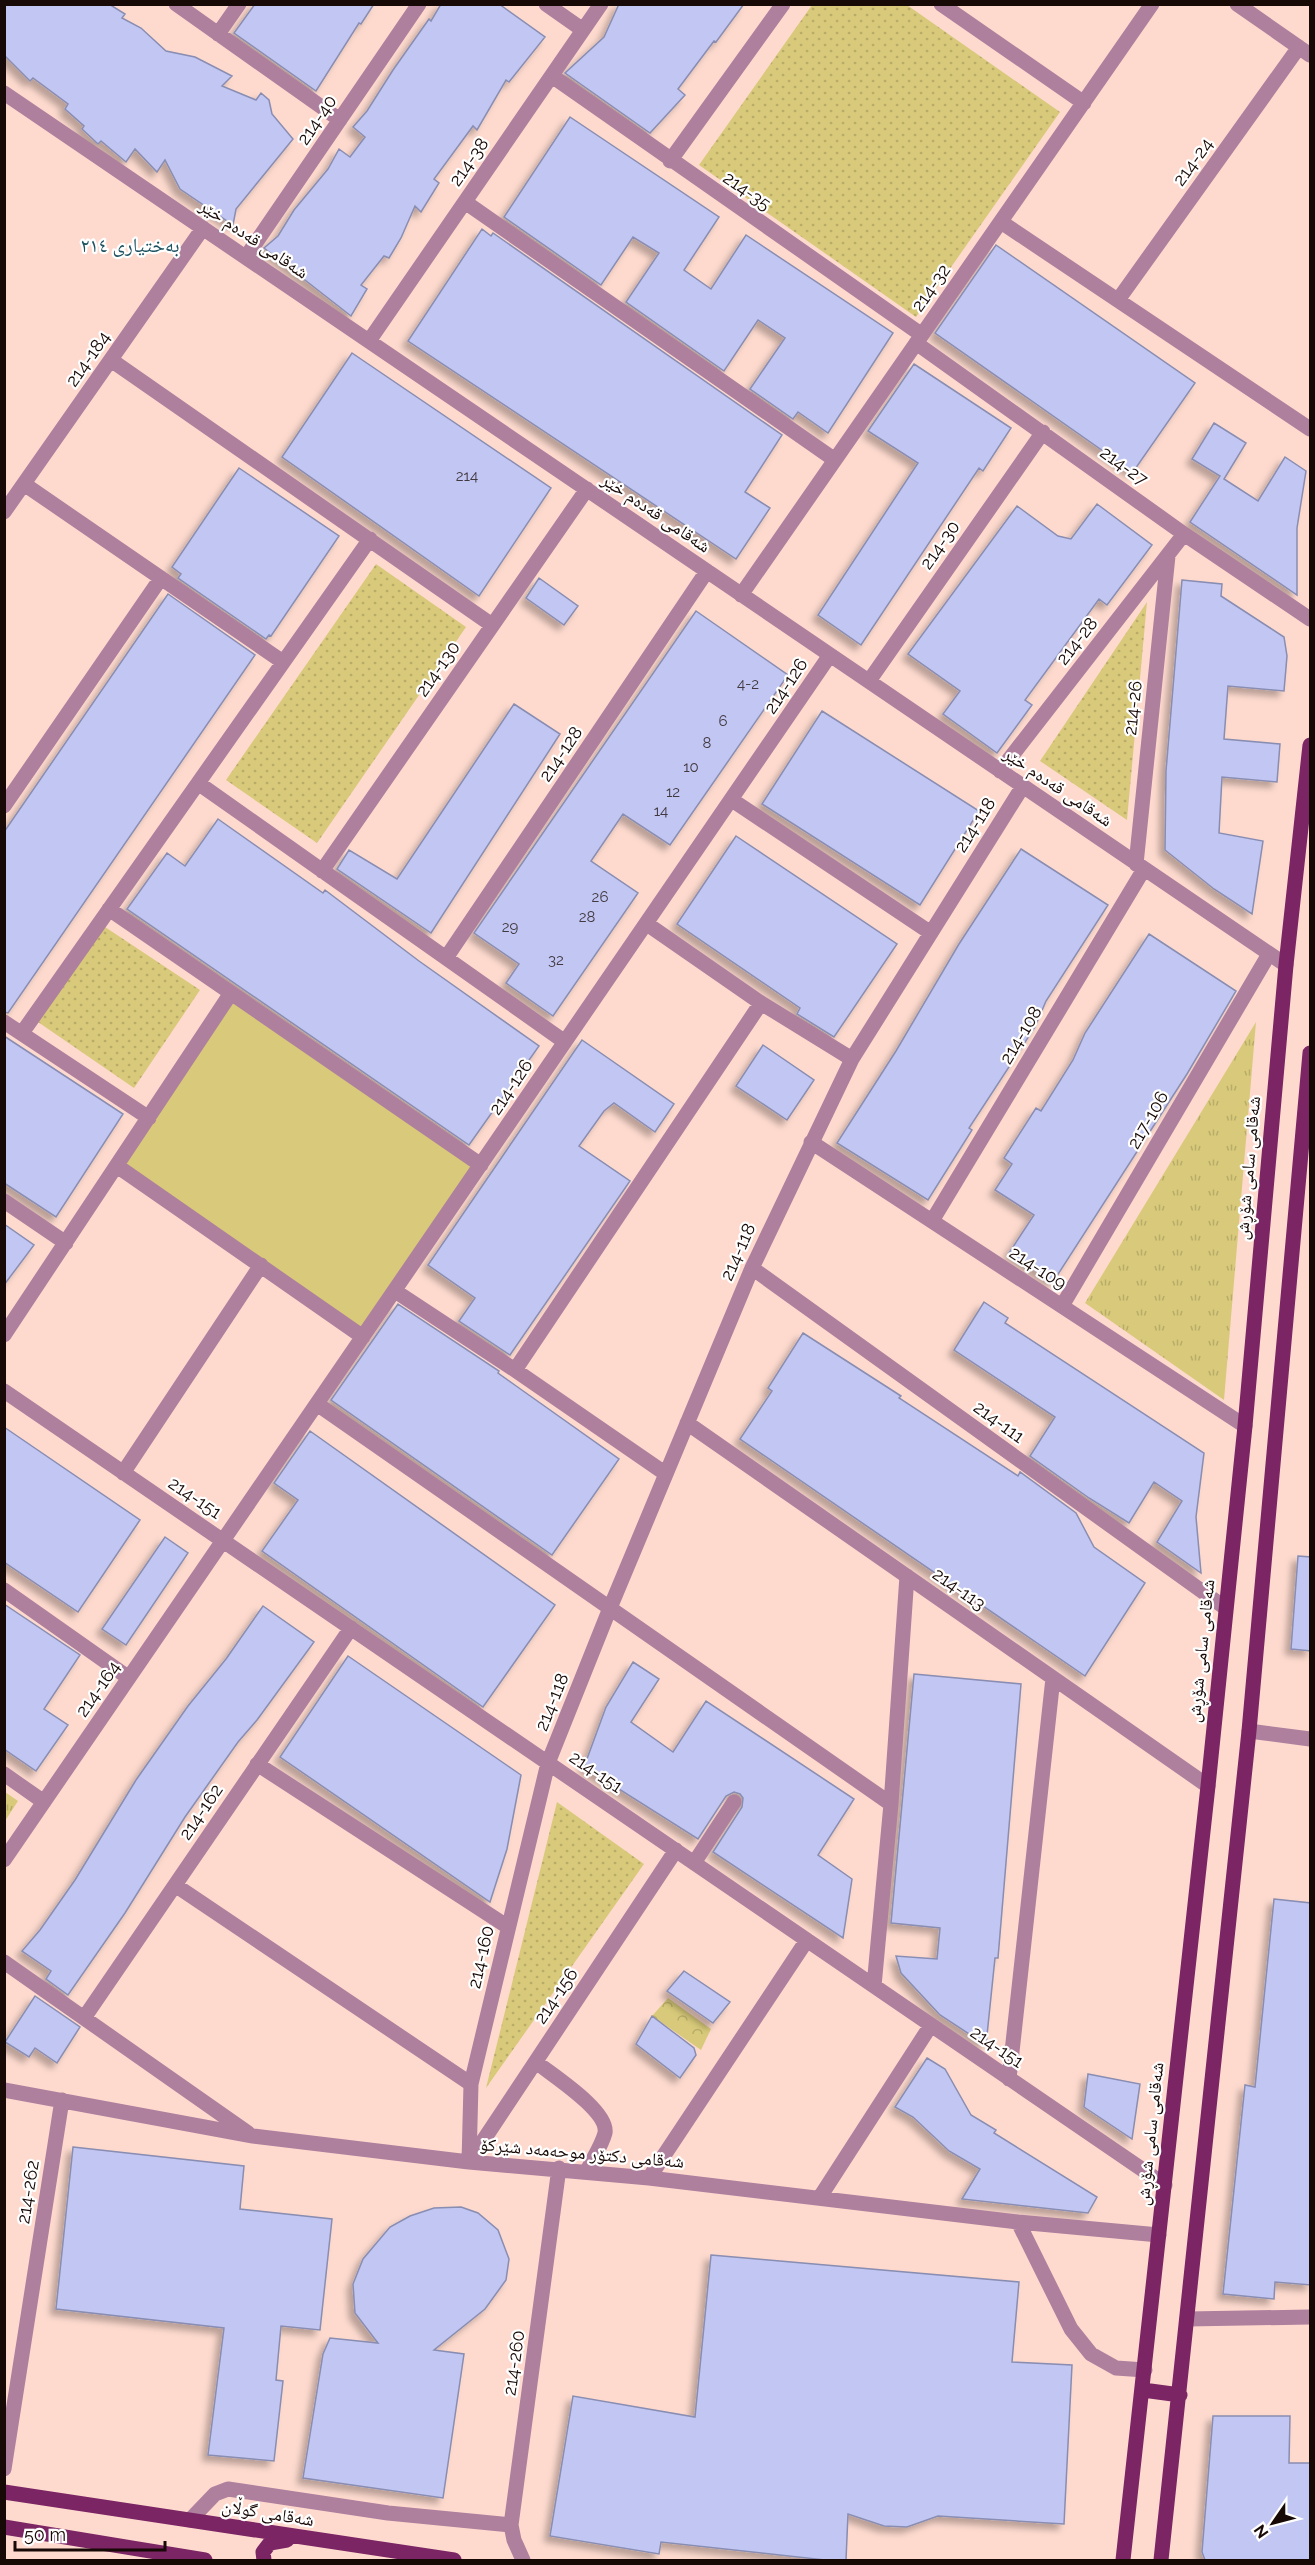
<svg xmlns="http://www.w3.org/2000/svg" width="1315" height="2565" viewBox="0 0 1315 2565" font-family="Raleway,'Noto Naskh Arabic',sans-serif">
<style>
.grass{fill:url(#grass-dots)}
.forest{fill:url(#forest-crowns)}
.park{fill:url(#park-tufts)}
.pitch{fill:#d8ca7a}
.building{fill:#c1c6f2;stroke:#898db2;stroke-width:1.5;filter:url(#shadow)}
.lines{fill:none;stroke-linecap:round;stroke-linejoin:round}
.minor{stroke:#af7f9e;stroke-width:15}
.major{stroke:#7b2565;stroke-width:15}
.labels{text-anchor:middle;stroke-width:4.5;stroke-linejoin:round;paint-order:stroke}
.number-label{font-size:15px;fill:#423840}
.street-label{font-size:18px;fill:#170905;stroke:#fff}
.neighbourhood-label{font-size:20px;fill:#1c515f;stroke:#fff}
</style>
<defs>
<pattern id="grass-dots" width="8" height="8" patternUnits="userSpaceOnUse" patternTransform="scale(1.5)"><rect width="8" height="8" fill="#d8ca7a"/><path d="M2 2h.1M6 6h.1" fill="none" stroke="#b9ac68" stroke-width="1.8" stroke-linecap="round"/></pattern>
<pattern id="forest-crowns" width="20" height="18" patternUnits="userSpaceOnUse" patternTransform="scale(1.5)"><rect width="20" height="18" fill="#d8ca7a"/><path d="M2 6a3 3 0 1 1 6 0M12 15a3 3 0 1 1 6 0" fill="none" stroke="#b9ac68"/></pattern>
<pattern id="park-tufts" width="24" height="20" patternUnits="userSpaceOnUse" patternTransform="scale(1.5)"><rect width="24" height="20" fill="#d8ca7a"/><path d="M3 7l-1-3M5 7V3M7 7l1-3M15 17l-1-3M17 17v-4M19 17l1-3" fill="none" stroke="#b9ac68"/></pattern>
<filter id="shadow"><feDropShadow dx="-5.5" dy="5.5" stdDeviation="3" flood-color="#0004"/></filter>
</defs>
<rect width="100%" height="100%" fill="#fedace"/>
<path class="grass" d="M812 5H907L1060 112 916 317 699 165Z
M376 564 466 627 317 843 226 780Z
M1147 602 1127 820 1040 761Z
M102 925 200 990 134 1088 38 1022Z
M557 1802 644 1864 486 2088Z"/>
<path class="forest" d="M668 1998 711 2029 701 2050 652 2016Z"/>
<path class="park" d="M1256 1022 1224 1400 1085 1303Z
M5 1792 18 1801 5 1821Z"/>
<path class="pitch" d="M231 993 481 1165 363 1337 117 1166Z"/>
<path class="building" d="M4 4H109L125 14 122 18 141 28 166 51 195 57 232 76 222 86 256 100 261 93 269 100 272 114 293 139 236 209 233 225 180 189 165 160 157 172 135 149 126 162 101 141 98 144 82 129 84 126 65 109 68 104 33 78 30 81 4 55Z
M255 4H374L361 24 359 23 316 91 234 33Z
M441 4H499L545 37 509 82 506 80 477 130 473 126 434 179 439 183 421 212 415 206 401 238 389 258 384 256 361 285 367 289 351 316 264 248 278 236 294 210 328 169 339 149 350 157 365 137 353 127 367 111 393 70 429 19 431 21Z
M619 4H744L716 42 714 41 678 89 685 95 650 133 565 73 604 37Z
M570 117 719 217 684 270 711 289 746 235 893 333 828 433 798 412 793 419 750 389 785 338 758 320 724 371 626 302 659 253 633 237 601 285 504 217Z
M482 229 491 236 493 233 782 435 745 492 770 508 736 559 408 341Z
M996 245 1195 383 1133 472 935 333Z
M352 353 551 488 479 596 282 457Z
M914 364 1011 428 983 471 979 468 861 645 818 615 918 463 868 431Z
M1214 423 1246 443 1224 479 1258 501 1285 457 1306 471 1297 528V595L1190 522 1220 476 1192 459Z
M239 468 339 536 271 636 269 635 266 639 178 578 181 574 172 567Z
M1097 504 1152 545 1107 605 1099 599 1025 700 1032 705 997 753 943 714 960 691 908 654 1017 506 1058 536 1071 539Z
M539 578 578 606 564 625 526 598Z
M1182 580 1222 584 1221 596 1284 637 1287 656 1284 691 1228 686 1224 739 1280 744 1277 782 1222 777 1219 833 1263 841 1252 914 1214 889 1165 850 1166 771Z
M168 594 255 655 8 1013 4 1012V832Z
M696 611 788 675 670 845 623 814 591 861 638 893 553 1016 506 983 519 964 474 933Z
M514 704 560 734 431 933 337 869 349 850 397 879Z
M822 711 979 811 920 905 762 804Z
M218 819 323 893 325 890 419 961 539 1046 469 1145 127 909 167 853 185 866Z
M736 836 897 944 834 1037 797 1014 800 1008 677 924Z
M1021 849 1108 905 1046 1001 1035 1027 969 1128 972 1130 928 1200 837 1143 896 1051 959 944Z
M1149 934 1236 991 1187 1074 1053 1282 1009 1253 1034 1215 995 1190 1012 1164 1004 1158 1036 1108 1041 1111 1073 1060 1085 1033Z
M4 1036 123 1114 56 1217 4 1183Z
M582 1040 674 1104 655 1132 614 1103 604 1111 579 1146 630 1181 510 1355 459 1321 475 1298 428 1265Z
M763 1045 814 1080 787 1120 736 1086Z
M4 1224 34 1245 4 1285Z
M984 1302 1008 1318 1005 1323 1204 1453 1196 1517 1201 1573 1157 1542 1182 1501 1154 1482 1129 1523 1089 1498 1030 1456 1055 1417 954 1350Z
M398 1304 499 1371 498 1373 519 1388 619 1459 552 1555 331 1400Z
M803 1333 901 1396 899 1398 1018 1476 1020 1472 1076 1513 1094 1547 1145 1583 1085 1676 740 1439 772 1391 768 1388Z
M4 1427 140 1520 78 1612 4 1562Z
M310 1431 555 1605 483 1707 262 1551 298 1500 274 1483Z
M165 1537 188 1553 126 1645 102 1629Z
M1298 1556 1311 1557V1651L1291 1649Z
M4 1604 80 1655 44 1709 68 1725 36 1771 4 1749Z
M263 1606 314 1642 257 1720 238 1742 185 1817 125 1913 68 1995 46 1979 51 1971 22 1951 40 1930 75 1880 136 1780 188 1706 226 1659Z
M348 1656 521 1775 507 1849 490 1902 280 1757Z
M633 1662 659 1679 631 1722 673 1752 706 1701 854 1799 818 1855 852 1879 843 1938 713 1852 742 1807 743 1798 740 1794 734 1792 726 1796 698 1839 584 1767 606 1707Z
M914 1674 1021 1684 998 1958H995L986 2045 940 2015 901 1973 896 1956 937 1959 940 1928 891 1923Z
M1274 1899 1311 1903V2285L1275 2282 1274 2299 1223 2294 1245 2085 1255 2087Z
M684 1971 730 2002 713 2023 667 1991Z
M35 1996 80 2027 57 2063 35 2048 29 2057 5 2042Z
M652 2016 694 2048 696 2055 680 2078 636 2044Z
M927 2058 945 2069 971 2115 996 2130 994 2133 1097 2197 1088 2213 962 2199 980 2169 949 2151 913 2117 895 2107Z
M1088 2074 1140 2084 1132 2139 1084 2107Z
M73 2147 244 2166 240 2209 332 2219 320 2330 281 2326 276 2380 283 2381 274 2461 208 2455 224 2328 56 2309Z
M461 2207 478 2213 498 2230 509 2259 506 2280 485 2309 434 2350 464 2354 443 2498 303 2478 323 2354 330 2338 378 2343 355 2313 353 2284 363 2259 390 2227 410 2216 434 2208Z
M711 2255 1019 2282 1012 2362 1072 2365 1064 2524 938 2516 907 2527 884 2526 848 2514 846 2560H825L661 2542 659 2554 550 2536 573 2396 695 2417Z
M1213 2416H1290L1289 2463H1311V2560H1205L1202 2552Z"/>
<g class="lines">
<path class="minor" d="M176 4 340 120
M546 4 583 30
M941 4 1084 103
M1237 4 1310 55
M218 34 239 4
M552 76 922 335
M4 93 1286 965
M670 161 783 4
M465 202 835 460
M1001 222 1310 429
M246 257 419 4
M1118 300 1299 47
M369 341 601 4
M916 343 1184 534 1310 619
M111 360 492 625
M24 484 283 662
M4 512 203 228
M741 595 1152 4
M869 681 1043 432
M1000 771 1184 534
M198 783 565 1042
M732 800 931 933
M4 806 161 578
M1136 864 1168 556
M322 871 587 489
M109 909 481 1165
M647 924 761 1003 852 1059
M446 958 707 571
M4 1022 149 1118
M22 1033 370 539
M811 1142 1245 1426
M117 1166 363 1337
M4 1201 66 1243
M932 1221 1144 869
M752 1268 1224 1607
M395 1291 515 1370 666 1474
M1062 1306 1269 954
M4 1335 231 993
M515 1370 761 1003
M4 1391 1165 2185
M317 1404 891 1804
M687 1423 1208 1786
M123 1473 261 1265
M4 1590 129 1678
M1249 1731 1310 1739
M257 1764 508 1927
M4 1774 44 1802
M4 1860 830 655
M694 1863 734 1802
M175 1885 471 2084
M4 1962 248 2133
M874 1986 891 1804 907 1576
M84 2018 351 1628
M536 2062C552 2075 609 2111 605 2133 602 2145 592 2160 587 2171
M1009 2079 1053 1678
M4 2090 253 2136 469 2162 649 2178 1018 2222 1159 2235
M469 2162 471 2084 548 1763 610 1608 752 1268 852 1059 1023 786
M469 2162 676 1850
M649 2178 807 1940
M820 2197 931 2025
M1018 2222 1071 2329 1091 2354 1116 2368 1145 2370
M1187 2319 1310 2317
M4 2469 62 2100
M190 2520 215 2494 228 2489 388 2513 511 2525
M523 2560 514 2540 511 2525 559 2168"/>
<path class="major" d="M1143 2390 1180 2395
M4 2492 454 2560
M4 2527 205 2560
M264 2560 263 2552 270 2543 287 2540
M1123 2560 1208 1786 1245 1426 1286 965 1310 745
M1161 2560 1249 1731 1310 1053"/>
</g>
<g class="labels">
<g class="number-label">
<text x="467" y="481">214</text>
<text x="748" y="689">4-2</text>
<text x="723" y="726">6</text>
<text x="707" y="748">8</text>
<text x="691" y="772">10</text>
<text x="673" y="797">12</text>
<text x="661" y="816">14</text>
<text x="600" y="902">26</text>
<text x="587" y="922">28</text>
<text x="510" y="932">29</text>
<text x="556" y="965">32</text>
</g>
<g class="street-label">
<text transform="translate(317 120) rotate(-56)" y="6">214-40</text>
<text transform="translate(469 162) rotate(-55)" y="6">214-38</text>
<text transform="translate(1193 162) rotate(-54)" y="6">214-24</text>
<text transform="translate(747 191) rotate(35)" y="6">214-35</text>
<text transform="translate(254 239) rotate(34)" y="6">شەقامی قەدەم خێر</text>
<text transform="translate(931 288) rotate(-55)" y="6">214-32</text>
<text transform="translate(88 359) rotate(-55)" y="6">214-184</text>
<text transform="translate(1124 466) rotate(36)" y="6">214-27</text>
<text transform="translate(656 513) rotate(34)" y="6">شەقامی قەدەم خێر</text>
<text transform="translate(940 545) rotate(-55)" y="6">214-30</text>
<text transform="translate(1077 641) rotate(-52)" y="6">214-28</text>
<text transform="translate(438 669) rotate(-55)" y="6">214-130</text>
<text transform="translate(786 686) rotate(-56)" y="6">214-126</text>
<text transform="translate(1133 708) rotate(-84)" y="6">214-26</text>
<text transform="translate(561 754) rotate(-56)" y="6">214-128</text>
<text transform="translate(1058 787) rotate(34)" y="6">شەقامی قەدەم خێر</text>
<text transform="translate(975 825) rotate(-58)" y="6">214-118</text>
<text transform="translate(1021 1035) rotate(-59)" y="6">214-108</text>
<text transform="translate(511 1087) rotate(-56)" y="6">214-126</text>
<text transform="translate(1148 1120) rotate(-60)" y="6">217-106</text>
<text transform="translate(1248 1168) rotate(-85)" y="6">شەقامی سامی شۆڕش</text>
<text transform="translate(738 1252) rotate(-66)" y="6">214-118</text>
<text transform="translate(1038 1268) rotate(33)" y="6">214-109</text>
<text transform="translate(999 1422) rotate(36)" y="6">214-111</text>
<text transform="translate(195 1498) rotate(34)" y="6">214-151</text>
<text transform="translate(959 1589) rotate(35)" y="6">214-113</text>
<text transform="translate(1201 1651) rotate(-84)" y="6">شەقامی سامی شۆڕش</text>
<text transform="translate(98 1689) rotate(-55)" y="6">214-164</text>
<text transform="translate(552 1702) rotate(-68)" y="6">214-118</text>
<text transform="translate(596 1772) rotate(34)" y="6">214-151</text>
<text transform="translate(201 1812) rotate(-56)" y="6">214-162</text>
<text transform="translate(481 1957) rotate(-77)" y="6">214-160</text>
<text transform="translate(556 1996) rotate(-56)" y="6">214-156</text>
<text transform="translate(997 2047) rotate(34)" y="6">214-151</text>
<text transform="translate(1150 2134) rotate(-84)" y="6">شەقامی سامی شۆڕش</text>
<text transform="translate(582 2153) rotate(5)" y="6">شەقامی دکتۆر موحەمەد شێرکۆ</text>
<text transform="translate(28 2192) rotate(-81)" y="6">214-262</text>
<text transform="translate(514 2363) rotate(-82)" y="6">214-260</text>
<text transform="translate(268 2513) rotate(9)" y="6">شەقامی گوڵان</text>
</g>
<g class="neighbourhood-label">
<text x="130" y="252">بەختیاری ٢١٤</text>
</g>
</g>
<rect width="1315" height="2565" fill="none" stroke="#170905" stroke-width="12"/>
<g transform="translate(1273 2523) rotate(235)" stroke="#ffffff" stroke-width="4.5" paint-order="stroke">
<path d="M0-4.5L10 22L0 15L-10 22Z" fill="#170905"/>
<text y="-9" font-size="16" font-weight="bold" text-anchor="middle" fill="#170905">N</text>
</g>
<path d="M15 2541v9h150v-9" fill="none" stroke="#170905" stroke-width="3"/>
<text x="24" y="2541" font-size="18" fill="#170905" stroke="#ffffff" stroke-width="4.5" paint-order="stroke">50 m</text>
</svg>
